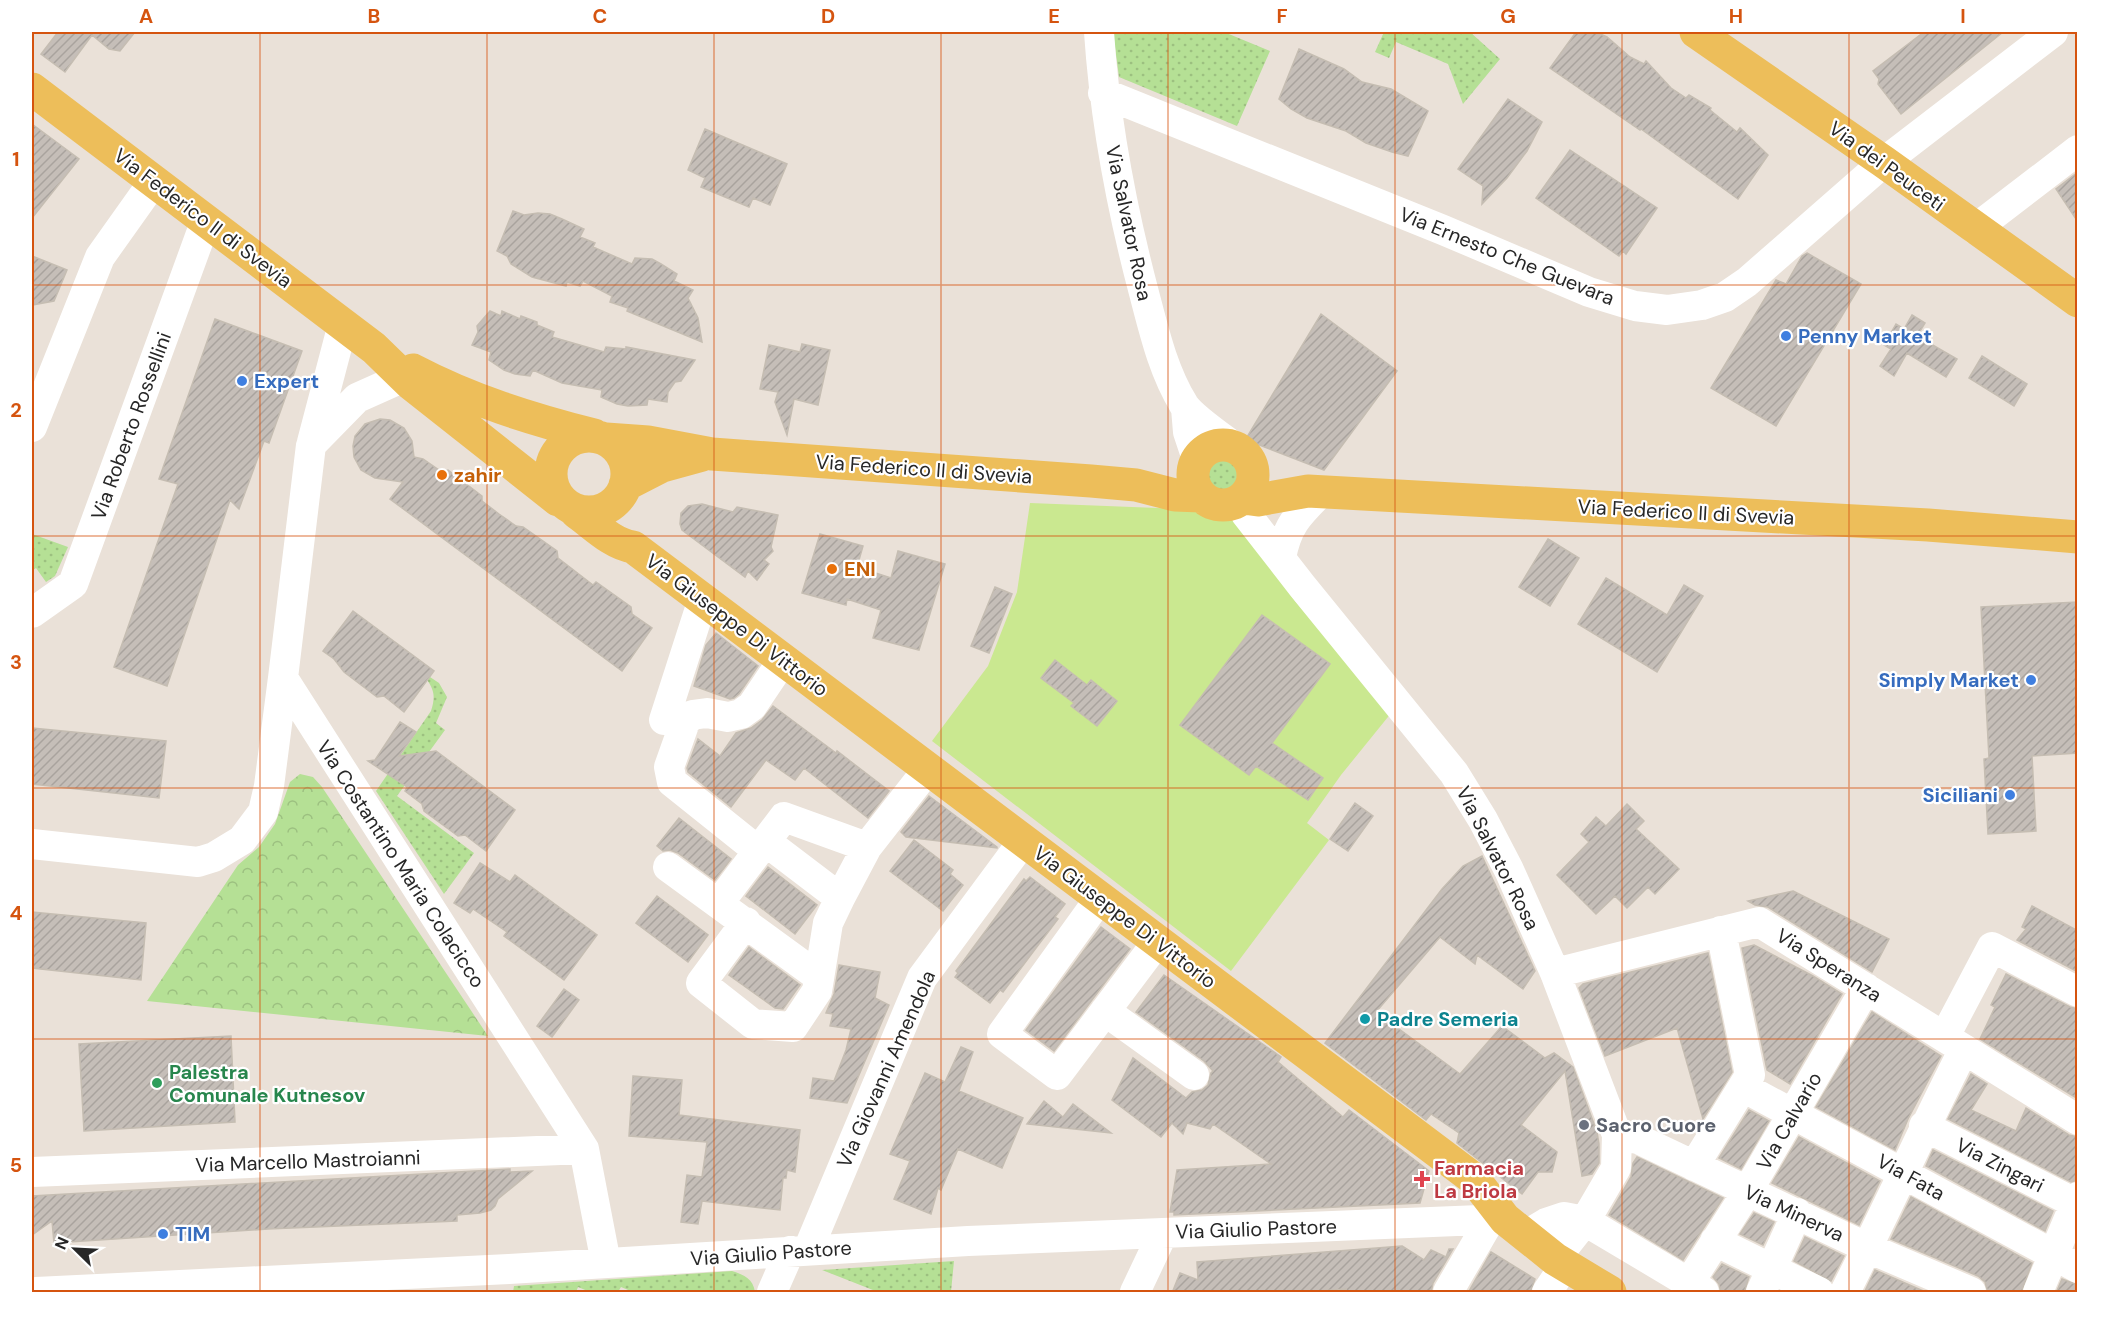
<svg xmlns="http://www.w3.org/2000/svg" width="2109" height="1324" viewBox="0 0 2109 1324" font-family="'DM Sans',sans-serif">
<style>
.grass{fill:url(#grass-dots)}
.park{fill:url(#park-crowns)}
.pitch{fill:#cae890}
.building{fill:url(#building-hatch);stroke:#c5bdb2;stroke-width:1.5}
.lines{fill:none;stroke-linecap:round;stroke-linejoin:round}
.minor{stroke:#fff;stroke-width:30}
.major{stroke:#edbe5a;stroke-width:33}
.grid{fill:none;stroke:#d5540f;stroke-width:1.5;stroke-opacity:0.55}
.shop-dot{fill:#3f7fe0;stroke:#fff;stroke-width:2}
.food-dot{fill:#e8710a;stroke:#fff;stroke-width:2}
.culture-dot{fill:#0f9aa8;stroke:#fff;stroke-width:2}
.leisure-dot{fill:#2e9e5b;stroke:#fff;stroke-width:2}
.worship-dot{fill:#6b7280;stroke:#fff;stroke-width:2}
.health-dot{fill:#e0444e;stroke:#fff;stroke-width:2}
.labels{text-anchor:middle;stroke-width:4.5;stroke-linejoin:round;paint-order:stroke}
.street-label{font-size:20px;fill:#272727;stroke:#fff}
.shop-label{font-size:20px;font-weight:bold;fill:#366cbe;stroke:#fff;text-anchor:start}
.food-label{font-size:20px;font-weight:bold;fill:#c56008;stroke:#fff;text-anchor:start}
.culture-label{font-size:20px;font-weight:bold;fill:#0d838f;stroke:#fff;text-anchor:start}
.leisure-label{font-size:20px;font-weight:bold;fill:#27864d;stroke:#fff;text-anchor:start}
.worship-label{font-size:20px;font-weight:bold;fill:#5b616d;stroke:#fff;text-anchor:start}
.health-label{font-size:20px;font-weight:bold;fill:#be3a42;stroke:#fff;text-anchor:start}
.neatline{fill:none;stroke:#d5540f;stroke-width:2}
.grid-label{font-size:20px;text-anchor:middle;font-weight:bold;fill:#d5540f}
</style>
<defs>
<pattern id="grass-dots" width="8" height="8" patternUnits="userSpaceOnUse" patternTransform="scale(1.5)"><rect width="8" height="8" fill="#b5e095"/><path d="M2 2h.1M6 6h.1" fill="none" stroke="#9cc080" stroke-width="1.8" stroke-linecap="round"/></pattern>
<pattern id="park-crowns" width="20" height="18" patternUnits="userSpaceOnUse" patternTransform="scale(1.5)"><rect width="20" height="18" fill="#b5e095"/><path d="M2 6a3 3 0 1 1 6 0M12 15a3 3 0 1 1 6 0" fill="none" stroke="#9cc080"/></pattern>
<pattern id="building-hatch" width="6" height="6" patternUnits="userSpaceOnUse" patternTransform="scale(1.5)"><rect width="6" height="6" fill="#c5beb8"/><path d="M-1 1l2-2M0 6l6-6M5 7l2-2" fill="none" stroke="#a9a39e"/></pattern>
</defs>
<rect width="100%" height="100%" fill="#eae1d8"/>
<path class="grass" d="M1113 32H1224L1270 51 1237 126 1119 77Z
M1384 32H1470L1500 59 1463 104 1448 64 1396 42 1389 58 1375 52Z
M1207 475a15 15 0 1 1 30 0a15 15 0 1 1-30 0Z
M32 534 68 547 55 576 46 582 36 568 32 571Z
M430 677 439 683 447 697 436 723 445 730 397 796 474 853 444 894 376 791 431 711C435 698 435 691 427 680Z
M954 1261 951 1292H878L822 1270Z
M732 1271C745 1275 753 1279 755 1292H633L621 1287 618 1292H590L578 1287 576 1292H513L514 1286Z"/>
<path class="park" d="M300 774 313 777 322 787 488 1036 147 1001 238 865 259 847 275 824 290 782Z"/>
<path class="pitch" d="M1030 503 1183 509 1216 517 1232 515 1295 601 1392 712 1341 775 1307 823 1329 840 1231 971 932 741 988 666 1017 592Z"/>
<path class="building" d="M58 32H135L120 51 109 49 92 35 65 72 41 54Z
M1576 32H1596L1607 37 1630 57 1644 64 1646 61 1671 88 1686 98 1689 95 1711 108 1710 110 1737 132 1740 128 1768 155 1738 199 1641 129 1640 130 1550 68Z
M1924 32H2003L1901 114 1878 84 1879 79 1873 71Z
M1299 49 1344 69 1362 82 1391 89 1428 111 1408 156 1392 152 1366 143 1346 131 1307 118 1291 109 1279 99Z
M1508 99 1542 122 1527 151 1507 178 1482 204 1483 186 1458 169Z
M32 124 79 159 32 218Z
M705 129 787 164 770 205 753 198 749 207 701 187 705 178 688 170Z
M1570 150 1657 208 1626 254 1623 251 1619 256 1536 198Z
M2078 172V222L2056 189Z
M513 211 524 215 538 213 550 214 562 219 584 229 580 237 595 243 593 247 632 264 635 258 652 259 661 264 677 274 674 281 693 290 688 298 698 318 702 342 627 311 628 308 610 302 612 296 583 281 580 286 567 282 566 286 532 277 511 264 507 256 497 251Z
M1807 253 1861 284 1776 426 1711 388 1776 280 1786 284 1802 256Z
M32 256 67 270 54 301 32 305Z
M490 311 501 316 502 311 520 319 521 316 537 322V325L554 332 552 337 604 352 606 347 626 349V347L695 360 681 381 675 382 668 392 667 402 648 399 647 405 628 406 617 404 601 397 602 390 562 383 533 370 530 376 515 374 504 370 489 360 491 352 472 345 478 332 477 326Z
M1321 314 1397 371 1324 470 1249 441 1247 437Z
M1912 315 1925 323 1917 336 1957 359 1946 377 1907 353 1894 376 1880 366 1891 349 1884 345 1896 324 1904 329Z
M215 319 302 351 269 443 264 441 239 509 230 500 167 686 114 667 178 484 159 479Z
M802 344 830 350 818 405 794 399 787 435 775 402 778 392 760 389 769 345 800 352Z
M1982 356 2027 384 2014 406 1969 378Z
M380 419 390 420 404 428 412 441 414 457 423 459 442 472 448 470 482 496V501L499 514 516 526 523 527 557 551 558 558 593 585 596 582 631 607 632 614 652 628 622 671 390 499 403 482 375 478 361 470 354 457 353 446 355 436 365 424Z
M702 504 733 512 737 507 778 515 771 547 773 551 764 560 769 564 757 580 748 571 745 577 682 530 680 524 681 513 688 506Z
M820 534 863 546 857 567 891 578 898 551 945 564 919 650 873 638 881 610 847 599 846 605 802 593Z
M1548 539 1579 558 1550 606 1519 587Z
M1606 578 1667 615 1684 585 1703 596 1657 672 1578 624Z
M995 587 1012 594 989 653 971 646Z
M2078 602V753L2032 756 2036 831 1988 834 1984 759 1989 758 1981 607Z
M353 611 434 671 404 712 384 696 377 697 344 672 334 659 323 651Z
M1262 615 1330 664 1272 743 1323 778 1308 800 1256 766 1249 775 1180 725Z
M716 633 758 666 739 694 734 698 730 699 694 686 706 645Z
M1055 660 1087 685 1091 680 1117 701 1097 726 1071 706 1074 703 1041 678Z
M773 706 836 753 837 751 889 791 868 818 804 768 795 780 766 760 731 807 688 772 687 768 698 739 720 756 736 733 751 728 762 720Z
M400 722 416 732 399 756 436 751 515 810 486 851 465 835 458 836 424 811 422 804 405 791 407 787 368 761 375 760Z
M32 728 166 741 159 798 32 784Z
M929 796 997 847V848L906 837 901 832Z
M1355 803 1373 816 1348 851 1330 839Z
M1627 804 1644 821 1636 829 1679 869 1655 894 1648 887 1627 908 1615 896 1596 914 1557 875 1589 842 1581 834 1596 817 1606 826Z
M679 818 731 859 715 880 678 853 670 850 663 851 657 846Z
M914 840 953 870 950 874 963 885 943 911 890 871Z
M1482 856 1535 971 1523 989 1477 955 1475 964 1440 937 1376 1012 1460 1074 1502 1026 1545 1058 1554 1053 1573 1067 1597 1132 1599 1144V1163L1592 1174 1582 1176 1565 1071 1521 1125 1557 1152 1552 1172H1538L1522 1194 1457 1143 1459 1133 1431 1114 1426 1120 1325 1043 1442 889 1463 866Z
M480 863 510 882 515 875 597 935 564 980 504 936 507 932 473 909 470 913 454 903Z
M768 867 817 905 795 934 746 896Z
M1030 877 1065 904 1055 917 1058 919 1039 944 1003 992 1000 990 990 1003 955 977 958 973 956 971 1024 879 1026 881Z
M1793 891 1889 939 1872 972 1768 907 1755 905 1748 901Z
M657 896 708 935 688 962 636 923Z
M2032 906 2078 931V972L2017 940 2026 929 2022 927Z
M32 912 146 923 141 980 32 968Z
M1101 927 1130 949 1054 1051 1026 1030Z
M1754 945 1813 976 1842 994 1790 1084 1767 1070 1742 948Z
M749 947 800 985 783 1009 775 1008 729 975Z
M1708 953 1732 1072 1703 1119 1677 1028 1605 1056 1579 988 1583 984Z
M839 965 880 972 875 998 889 1005 847 1103 810 1098 813 1078 834 1081 846 1050 851 1029 830 1026 833 1014 826 1013 834 994Z
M2006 974 2070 1007 2078 1009V1099L1980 1039 1995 1007 1991 1005Z
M1164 975 1281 1057 1278 1062 1343 1117 1349 1110 1429 1171 1420 1203 1174 1215V1212H1170L1177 1170 1271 1164 1213 1124 1210 1129 1187 1123 1183 1134 1172 1123 1161 1137 1112 1100 1133 1058 1186 1098 1192 1092 1202 1090 1208 1085 1211 1073 1213 1071 1204 1061 1136 1012Z
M564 989 579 1000 552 1037 537 1026Z
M1872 1012 1941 1056 1908 1119 1895 1150 1816 1107Z
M231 1036 235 1122 84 1131 79 1044Z
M961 1047 973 1052 959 1091 1023 1118 1002 1168 958 1149 941 1190 938 1188 931 1214 894 1199 910 1161 890 1154 925 1073 945 1082Z
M1971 1074 1987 1084 1971 1110 2016 1131 2026 1108 2069 1135 2078 1137V1180L2071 1182 1948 1119Z
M633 1076 682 1080 679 1115 800 1130 795 1172 787 1170 786 1178H783L780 1210 702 1201 698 1224 681 1222 687 1175 702 1177 707 1142 629 1136Z
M1044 1101 1063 1117 1073 1104 1111 1133 1027 1124Z
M1749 1110 1769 1121 1741 1169 1719 1158Z
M1799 1137 1880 1181 1859 1225 1772 1183Z
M1933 1150 2053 1211 2045 1231 1926 1166Z
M1637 1157 1723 1198 1683 1260 1609 1215 1631 1177 1633 1163Z
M510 1169V1172L532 1171 498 1199 495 1206 491 1210 480 1213 457 1215V1221L268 1229 54 1243 52 1221 32 1235V1196Z
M1911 1197 2032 1263 2021 1293H1988L1985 1282 1978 1276 1891 1239Z
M1754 1213 1774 1222 1763 1245 1740 1234Z
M1805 1237 1844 1256 1831 1281 1794 1261Z
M1402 1246 1424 1260 1431 1250 1446 1257 1449 1249H1453L1433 1283 1431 1293H1346V1289L1291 1293H1172L1180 1273 1198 1280 1197 1262Z
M1491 1252 1535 1279 1530 1293H1468Z
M1722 1264 1749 1277 1744 1293H1721L1719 1284 1713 1277Z
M1875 1270 1928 1293H1864Z
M2062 1279 2078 1285V1293H2056Z"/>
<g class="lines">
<path class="minor" d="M1099 32C1105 122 1121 206 1144 293 1154 331 1163 371 1184 405 1192 417 1221 437 1233 446
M1103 93 1443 230 1589 292 1635 306 1667 310 1702 305 1725 297 1747 282 1884 162 2053 32
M1975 229 2078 150
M404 377 357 398 311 445 283 678 584 1149 606 1263
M1186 408 1188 432 1197 459
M32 427 100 257 154 181
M312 442 343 324
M1240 500 1246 514 1302 586 1454 773 1483 820 1509 870 1555 973 1617 1135 1616 1168 1585 1221 1555 1259
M1281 558C1287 525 1298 515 1321 492
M32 613 73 584 206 220
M664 720 703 599
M765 841 840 898
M32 844 198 862 214 857 242 840 263 812 269 786 283 678
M757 850 672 782 669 767 685 722 692 715 707 713 728 717 741 714 752 706 783 660
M668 867 819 977
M1100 898 1002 1034 1057 1075 1158 941
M719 903 784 817 867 847
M746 922 701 983 753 1024 793 1027 817 991 828 923 840 898 867 847 928 769
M1555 973 1759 922 2078 1120
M1105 1011 1194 1075
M1945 1036 1992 947 2078 992
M1743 1087 2078 1268
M1924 1126 2075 1203
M1617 1135 1638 1139 1868 1248 1971 1292
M1694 1166 1750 1075 1721 931
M32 1172 584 1149
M1526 1235 1546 1223 1564 1217 1585 1221 1704 1292
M1715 1241 1819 1292
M808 1250 922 978 1024 840
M1689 1283 1747 1192 1866 988
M36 1292 509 1269 968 1241 1505 1219
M772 1292 790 1251
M1135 1292 1163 1233
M1448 1292 1490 1220
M1547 1292 1565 1265
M1761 1292 1797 1213
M1845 1292C1886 1212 1923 1129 1964 1049
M2038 1292 2078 1197"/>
<path class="major" d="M1696 32 1884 162 2078 301
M32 89 374 348 410 383 558 500
M413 370C470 400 531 419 594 435
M551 474a38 38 0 1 1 76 0a38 38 0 1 1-76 0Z
M606 439 648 442 712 454 1091 481 1136 485 1175 495 1201 496
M1193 475a30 30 0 1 1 60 0a30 30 0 1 1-60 0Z
M625 485 662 466 702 455
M1243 498 1258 500 1308 491 1928 525 2078 537
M576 512C593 524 612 544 633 547L1474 1179 1505 1219 1555 1259 1610 1292"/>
</g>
<path class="grid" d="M260 32V1292M487 32V1292M714 32V1292M941 32V1292M1168 32V1292M1395 32V1292M1622 32V1292M1849 32V1292M32 285H2078M32 536H2078M32 788H2078M32 1039H2078"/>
<g class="shop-dot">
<circle cx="1786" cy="336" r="6"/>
<circle cx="242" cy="381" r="6"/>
<circle cx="2031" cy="680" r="6"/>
<circle cx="2010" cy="795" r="6"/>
<circle cx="163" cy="1234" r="6"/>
</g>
<g class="food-dot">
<circle cx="442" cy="475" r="6"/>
<circle cx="832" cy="569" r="6"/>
</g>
<circle class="culture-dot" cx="1365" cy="1019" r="6"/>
<circle class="leisure-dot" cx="157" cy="1083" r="6"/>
<circle class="worship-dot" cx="1584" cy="1125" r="6"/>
<path class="health-dot" d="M1419 1170h6v6h6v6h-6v6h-6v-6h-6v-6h6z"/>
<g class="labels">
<g class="street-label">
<text transform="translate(1887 166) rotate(36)" y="7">Via dei Peuceti</text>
<text transform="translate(203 218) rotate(37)" y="7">Via Federico II di Svevia</text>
<text transform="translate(1129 223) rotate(78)" y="7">Via Salvator Rosa</text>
<text transform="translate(1507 256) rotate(22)" y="7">Via Ernesto Che Guevara</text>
<text transform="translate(131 426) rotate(-70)" y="7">Via Roberto Rossellini</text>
<text transform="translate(924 469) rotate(4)" y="7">Via Federico II di Svevia</text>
<text transform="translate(1686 512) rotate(3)" y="7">Via Federico II di Svevia</text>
<text transform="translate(737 625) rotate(37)" y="7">Via Giuseppe Di Vittorio</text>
<text transform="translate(1498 858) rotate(63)" y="7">Via Salvator Rosa</text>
<text transform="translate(401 864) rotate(57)" y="7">Via Costantino Maria Colacicco</text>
<text transform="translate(1125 917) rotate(37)" y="7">Via Giuseppe Di Vittorio</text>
<text transform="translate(1829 965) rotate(32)" y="7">Via Speranza</text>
<text transform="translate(886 1069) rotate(-66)" y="7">Via Giovanni Amendola</text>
<text transform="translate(1789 1121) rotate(-60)" y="7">Via Calvario</text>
<text transform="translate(308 1161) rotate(-2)" y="7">Via Marcello Mastroianni</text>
<text transform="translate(2000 1165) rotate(27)" y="7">Via Zingari</text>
<text transform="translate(1911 1177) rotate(29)" y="7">Via Fata</text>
<text transform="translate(1794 1213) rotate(25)" y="7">Via Minerva</text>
<text transform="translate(1256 1229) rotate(-2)" y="7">Via Giulio Pastore</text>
<text transform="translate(771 1253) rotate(-4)" y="7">Via Giulio Pastore</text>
</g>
<g class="shop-label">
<text x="1798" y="343">Penny Market</text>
<text x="254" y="388">Expert</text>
<text x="2019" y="687" text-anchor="end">Simply Market</text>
<text x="1998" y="802" text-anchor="end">Siciliani</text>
<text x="175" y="1241">TIM</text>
</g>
<g class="food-label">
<text x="454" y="482">zahir</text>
<text x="844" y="576">ENI</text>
</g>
<g class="culture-label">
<text x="1377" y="1026">Padre Semeria</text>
</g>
<g class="leisure-label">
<text x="169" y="1079">Palestra<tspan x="169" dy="23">Comunale Kutnesov</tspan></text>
</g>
<g class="worship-label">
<text x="1596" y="1132">Sacro Cuore</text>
</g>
<g class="health-label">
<text x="1434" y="1175">Farmacia<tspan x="1434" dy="23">La Briola</tspan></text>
</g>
</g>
<rect width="2109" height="1324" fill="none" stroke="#ffffff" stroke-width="66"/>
<g transform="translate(75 1249) rotate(294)" stroke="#ffffff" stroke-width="4.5" paint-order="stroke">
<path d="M0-4.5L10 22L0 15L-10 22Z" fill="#272727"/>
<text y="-9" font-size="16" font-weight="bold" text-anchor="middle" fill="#272727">N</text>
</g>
<rect x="33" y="33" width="2043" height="1258" class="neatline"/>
<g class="grid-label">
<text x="146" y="23">A</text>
<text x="374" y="23">B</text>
<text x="600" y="23">C</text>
<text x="828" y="23">D</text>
<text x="1054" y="23">E</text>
<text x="1282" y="23">F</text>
<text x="1508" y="23">G</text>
<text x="1736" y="23">H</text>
<text x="1963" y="23">I</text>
<text x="16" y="166">1</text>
<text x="16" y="417">2</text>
<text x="16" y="669">3</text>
<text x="16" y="920">4</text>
<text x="16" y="1172">5</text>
</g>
</svg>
